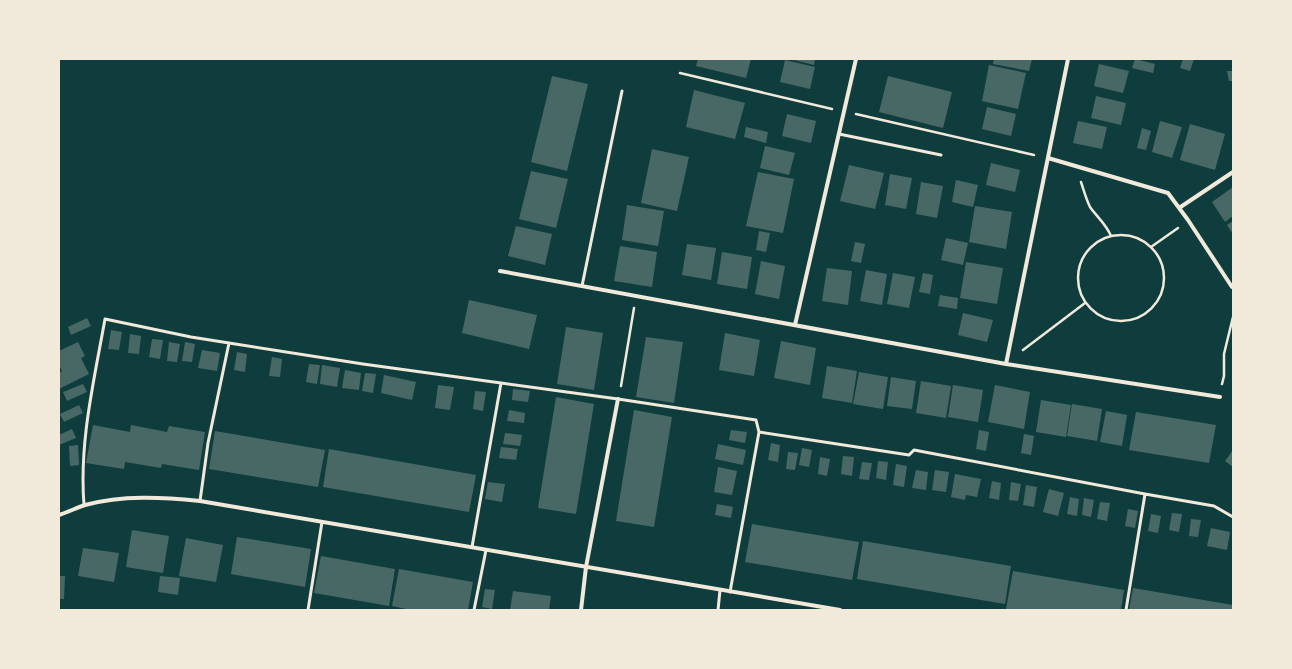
<svg xmlns="http://www.w3.org/2000/svg" width="1292" height="669" viewBox="0 0 1292 669" font-family="Roboto,sans-serif">
<style>
.building{fill:#486865}
.lines{fill:none;stroke-linecap:round;stroke-linejoin:round}
.path{stroke:#f1e9da;stroke-width:2.5}
.service{stroke:#f1e9da;stroke-width:3}
.minor{stroke:#f1e9da;stroke-width:4}
</style>
<rect width="100%" height="100%" fill="#0f3d3e"/>
<path class="building" d="M698 59H751L746 78 696 66Z
M790 59H815L814 65Z
M994 59H1032L1029 71 993 64Z
M1135 59 1155 64 1153 73 1132 68Z
M1183 59H1194L1190 71 1180 68Z
M785 60 815 67 810 89 780 82Z
M1099 64 1129 71 1123 93 1094 86Z
M989 65 1026 73 1018 109 982 101Z
M1227 71H1233V81H1229Z
M552 76 588 84 567 171 531 162Z
M888 76 952 92 943 128 879 112Z
M694 90 745 103 735 139 686 127Z
M1096 96 1126 103 1121 125 1091 118Z
M987 107 1016 114 1011 136 982 129Z
M787 114 816 121 811 143 782 136Z
M1078 121 1107 127 1102 149 1073 143Z
M1160 121 1182 127 1172 158 1152 152Z
M1190 124 1225 134 1215 170 1180 160Z
M746 127 768 132 766 143 744 137Z
M1142 128 1151 131 1146 150 1137 148Z
M765 146 795 153 789 175 760 168Z
M652 149 689 157 677 211 641 203Z
M991 163 1020 170 1015 192 986 185Z
M849 165 884 173 875 209 840 201Z
M531 171 568 179 556 228 519 219Z
M758 172 794 179 783 233 746 226Z
M890 174 912 178 906 209 885 205Z
M956 180 978 185 973 207 952 202Z
M921 182 943 186 937 218 916 214Z
M1233 187V216L1225 222 1212 202Z
M627 205 664 211 658 246 622 240Z
M975 206 1012 212 1006 249 969 242Z
M1233 221V234L1227 225Z
M516 226 552 234 545 265 508 256Z
M759 231 770 233 766 252 756 250Z
M946 238 968 243 963 265 941 260Z
M855 242 865 244 861 263 851 261Z
M687 244 716 248 711 280 682 275Z
M620 246 657 252 652 287 614 281Z
M722 252 752 257 747 289 717 284Z
M761 261 785 266 779 299 755 294Z
M966 262 1003 268 997 304 960 298Z
M827 268 852 271 848 305 822 301Z
M866 270 887 274 882 305 860 301Z
M893 273 915 277 909 308 887 304Z
M923 273 933 275 930 294 919 292Z
M940 295 958 298 957 309 938 306Z
M469 300 537 315 529 349 462 333Z
M963 313 993 320 987 342 958 335Z
M87 318 91 326 71 335 68 327Z
M566 327 603 333 594 390 557 384Z
M111 330 122 332 119 350 108 349Z
M725 333 760 340 754 376 719 370Z
M130 334 141 336 139 354 128 353Z
M646 337 683 342 674 403 636 397Z
M152 339 163 340 160 359 149 357Z
M781 341 816 348 810 385 774 378Z
M78 342 85 356 81 358 89 374 59 389V373L62 371 59 365V351Z
M169 342 180 344 177 362 167 361Z
M185 342 195 344 192 362 182 361Z
M202 350 220 353 217 371 198 368Z
M237 352 247 354 245 372 234 370Z
M272 357 282 359 280 377 269 376Z
M309 364 320 365 317 384 306 382Z
M322 365 340 368 337 387 320 384Z
M827 366 857 371 852 403 822 398Z
M345 370 361 373 359 390 342 388Z
M859 372 888 377 883 409 853 404Z
M365 373 376 374 373 393 362 391Z
M384 375 416 382 412 400 381 393Z
M891 377 916 381 912 409 887 406Z
M921 381 951 386 946 418 916 413Z
M83 384 87 392 67 401 63 392Z
M438 385 454 387 450 410 435 408Z
M953 385 983 390 978 422 948 417Z
M995 385 1030 392 1024 429 988 422Z
M513 389 530 391 528 402 512 400Z
M475 391 486 392 483 411 473 409Z
M556 397 594 404 576 514 538 508Z
M1041 400 1071 405 1066 437 1036 432Z
M1072 404 1102 409 1097 441 1067 436Z
M79 405 83 413 64 422 60 414Z
M509 410 525 413 524 423 507 421Z
M634 410 672 417 654 527 616 521Z
M1106 411 1127 415 1122 446 1100 442Z
M1136 412 1216 425 1209 463 1129 450Z
M93 425 130 432 131 425 167 432 169 426 205 432 199 470 162 464 161 468 125 462 124 469 86 463Z
M72 429 76 438 59 445V435Z
M731 430 747 432 745 443 729 440Z
M979 430 989 432 986 451 976 449Z
M215 431 325 450 318 487 209 469Z
M505 433 522 435 520 446 503 444Z
M1024 434 1034 436 1031 455 1021 453Z
M771 443 780 445 778 462 768 460Z
M718 444 746 450 743 465 715 459Z
M78 445 79 465 70 466 69 446Z
M501 447 518 449 516 460 499 458Z
M802 448 812 450 809 467 799 465Z
M329 449 476 475 469 512 323 487Z
M1233 450V467L1225 461Z
M788 452 798 453 795 470 786 469Z
M843 456 854 457 852 476 841 474Z
M820 457 830 459 827 476 818 474Z
M878 461 888 462 886 480 876 478Z
M862 462 872 463 869 480 859 479Z
M896 464 907 466 904 487 893 485Z
M718 467 737 471 732 495 714 492Z
M916 470 928 472 926 490 912 488Z
M935 470 949 472 946 492 932 490Z
M955 474 981 479 977 497 966 495 965 500 951 497Z
M992 481 1001 483 999 500 989 498Z
M488 482 505 484 502 502 485 499Z
M1011 482 1021 484 1018 501 1009 500Z
M1026 485 1037 487 1034 507 1023 505Z
M1049 489 1064 493 1058 516 1043 512Z
M1070 497 1079 499 1077 516 1067 514Z
M1084 498 1094 500 1091 517 1082 515Z
M1100 502 1110 503 1107 521 1097 519Z
M717 504 733 507 731 518 715 515Z
M1128 509 1138 511 1135 528 1125 526Z
M1172 513 1182 514 1179 532 1169 530Z
M1151 514 1161 516 1158 533 1148 531Z
M1191 519 1201 520 1198 537 1189 536Z
M752 524 859 542 852 580 745 562Z
M1211 528 1230 532 1227 550 1207 546Z
M132 530 169 536 163 573 126 567Z
M237 537 311 549 305 587 231 574Z
M186 538 223 545 216 582 179 576Z
M863 541 1011 566 1005 604 857 579Z
M83 548 119 553 114 582 78 576Z
M321 556 395 569 389 606 314 593Z
M399 569 473 582 468 610H411L392 606Z
M1013 571 1124 590 1121 610H1015L1006 609Z
M59 576H65L64 599H59Z
M160 576 180 578 178 595 158 592Z
M1133 588 1233 605V610H1129Z
M485 589 495 590 492 609 482 607Z
M513 591 551 596 549 610H510Z"/>
<g class="lines">
<path class="path" d="M680 73 832 109
M856 114 1034 155
M1081 182C1084 191 1086 199 1090 207 1097 217 1106 224 1111 236
M1078 278a43 43 0 1 1 86 0a43 43 0 1 1-86 0Z
M1151 247 1178 228
M1023 350 1085 303
M1222 384 1224 376V354L1233 317
M621 386 634 308"/>
<path class="service" d="M839 134 941 155
M582 286 622 91
M229 343 363 364 501 383 472 547
M501 383 618 399 756 420 759 432
M84 505C79 442 94 381 105 319L191 337 229 343 208 443 200 501
M730 592 759 432 909 455 914 450 1145 494 1214 506 1233 517
M308 610 322 522
M474 610 486 550
M718 610 720 590
M1126 610 1145 494"/>
<path class="minor" d="M1048 158 1168 193 1188 220 1232 287
M1179 208 1233 172
M500 271 1006 364 1220 397
M795 325 856 59
M1006 364 1068 59
M59 515C68 512 76 508 85 505 123 495 161 497 200 501L840 610
M581 610 586 567 618 399"/>
</g>
<rect width="1292" height="669" fill="none" stroke="#f1e9da" stroke-width="120"/>
</svg>
